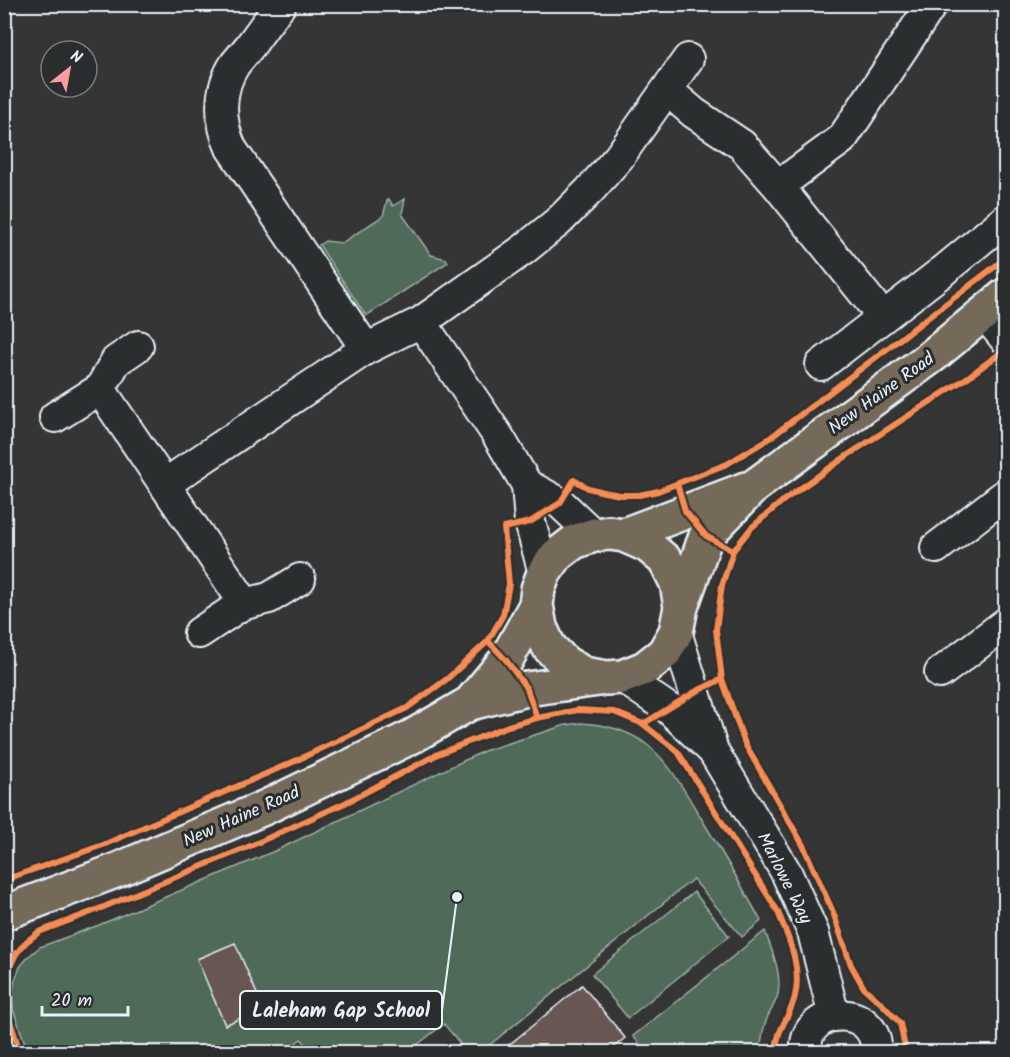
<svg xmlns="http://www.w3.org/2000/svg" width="1010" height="1057" viewBox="0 0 1010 1057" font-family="Kalam,sans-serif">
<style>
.green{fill:#506a58;stroke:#9caea8;stroke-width:1.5}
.building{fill:#685652;stroke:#e8f1f8;stroke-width:1.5}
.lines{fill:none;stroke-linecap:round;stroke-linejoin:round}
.minor-casing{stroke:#e8f1f8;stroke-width:34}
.primary-casing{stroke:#e8f1f8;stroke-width:38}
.minor{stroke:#2a2d2e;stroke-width:30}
.primary{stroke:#746a5a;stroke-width:33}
.cycleway-casing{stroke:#2a2d2e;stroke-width:10}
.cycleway{stroke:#f68b52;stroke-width:6}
.labels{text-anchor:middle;stroke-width:6;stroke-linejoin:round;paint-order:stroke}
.street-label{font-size:18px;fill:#e8f1f8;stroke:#2a2d2e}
.leader{fill:none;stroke:#e8f1f8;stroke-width:2}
.callout-dot{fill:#e8f1f8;stroke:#2a2d2e;stroke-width:2}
.callout{fill:#2a2d2e;stroke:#e8f1f8;stroke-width:2}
.callout-label{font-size:20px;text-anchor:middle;font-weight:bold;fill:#e8f1f8}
</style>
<rect width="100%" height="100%" fill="#363535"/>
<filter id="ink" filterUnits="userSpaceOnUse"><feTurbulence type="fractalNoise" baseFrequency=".0167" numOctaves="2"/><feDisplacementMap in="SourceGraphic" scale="12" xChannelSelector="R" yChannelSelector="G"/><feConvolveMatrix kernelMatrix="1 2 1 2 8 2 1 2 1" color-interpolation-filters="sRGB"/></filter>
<g filter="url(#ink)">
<path class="green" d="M389 199 393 206 405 199 402 214 431 255 446 259 448 262 366 316 319 245 325 241 342 243 383 216 387 201Z
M581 723C603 724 623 729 642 741 668 759 682 787 698 813 720 849 741 884 761 921L742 937 693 879 481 1052H467L444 1024 408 1052H313L301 1039 284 1052H28L13 1009 12 994 15 980 20 967 29 956 40 947 99 925 277 850 484 751 566 725Z
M694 892 729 936 628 1018 592 974Z
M765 931C772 951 782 973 778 994 776 1002 772 1008 768 1016 763 1027 761 1040 761 1052H646L633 1036Z"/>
<path class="building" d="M235 943 263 1008 225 1025 197 959Z
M582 985 625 1038 607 1053H499Z"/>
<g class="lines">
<defs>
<path id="minor" d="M281 4C270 18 260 32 250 46 245 52 240 58 235 64 218 90 219 121 231 148L366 349
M667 90 694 113 742 145 778 186 883 317
M778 186 842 139 932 4
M984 313 1006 340
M421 322 498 436 527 485 530 522 544 573
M821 365 943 271 1006 219
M100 389 245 604
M55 417 100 389 116 361 138 346
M165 484 366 349 421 322 523 250 559 221 590 190 619 157 688 59
M527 485 560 503 594 535
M936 548 1006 494
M676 632 713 751 786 872 813 932 834 1016
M199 633 241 605 269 598 300 579
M940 673 1006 623
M622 677 669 709 711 749
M806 1052C802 1004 879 1003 876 1052"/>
<path id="primary" d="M624 535 746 489
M681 607 677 583 666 561 647 545 624 535 609 533 594 535 574 542 557 555 544 573 538 589 536 605 540 627 549 647 565 663 584 674 606 678 622 677 645 668 664 653 676 632 681 607 706 536 753 487 931 357 1006 295
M470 703 506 660 536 605
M4 913 115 871 266 807 413 736 470 703 527 689 599 679"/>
</defs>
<use href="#minor" class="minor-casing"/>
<use href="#primary" class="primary-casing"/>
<use href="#minor" class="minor"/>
<use href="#primary" class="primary"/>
<defs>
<path id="cycleway" d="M677 484 685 511 706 536 733 551
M488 641 506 660 527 689 537 718
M643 724 695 692 722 679
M4 880 103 845 293 762 407 708 447 679 488 641 503 615 509 584 504 528 530 522 560 503 574 480 588 488 604 492 620 495H639L658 491 727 464 770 438 1006 258
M20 1052 8 1015 5 1000V984L9 969 16 954 26 942 39 932 94 911 248 847 345 803 438 754 508 726 537 718 578 710 614 712 643 724 678 752 777 910C788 936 802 967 795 996 791 1016 776 1029 776 1052
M906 1052 900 1023 882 1004 864 988 851 965 833 912 803 845 745 744 722 679 716 630 722 585 733 551 751 528 784 500 848 455 968 377 1006 349"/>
</defs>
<use href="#cycleway" class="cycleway-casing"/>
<use href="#cycleway" class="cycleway"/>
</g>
</g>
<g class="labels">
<g class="street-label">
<text transform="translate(881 393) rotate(-36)" y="6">New Haine Road</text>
<text transform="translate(241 816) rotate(-24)" y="6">New Haine Road</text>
<text transform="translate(785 878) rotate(63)" y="6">Marlowe Way</text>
</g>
</g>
<path class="leader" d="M457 897L442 1010"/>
<circle class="callout-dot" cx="457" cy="897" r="6"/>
<rect class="callout" x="240" y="991" width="202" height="38" rx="6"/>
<g class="callout-label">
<text x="341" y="1017">Laleham Gap School</text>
</g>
<rect width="1010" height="1057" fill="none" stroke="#2a2d2e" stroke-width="24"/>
<rect x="12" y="12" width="986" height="1033" fill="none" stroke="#e8f1f8" stroke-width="2" filter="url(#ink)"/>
<g transform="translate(69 69) rotate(31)"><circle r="28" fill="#2a2d2e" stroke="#767b7f" stroke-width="1.5"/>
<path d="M0-4.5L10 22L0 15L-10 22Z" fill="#ff9aa2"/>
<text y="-9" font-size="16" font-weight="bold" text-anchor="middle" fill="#e8f1f8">N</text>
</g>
<path d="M42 1006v9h86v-9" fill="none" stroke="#e8f1f8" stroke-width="3"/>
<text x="51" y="1006" font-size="18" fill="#e8f1f8" stroke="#2a2d2e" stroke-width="4.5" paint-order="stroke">20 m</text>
</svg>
